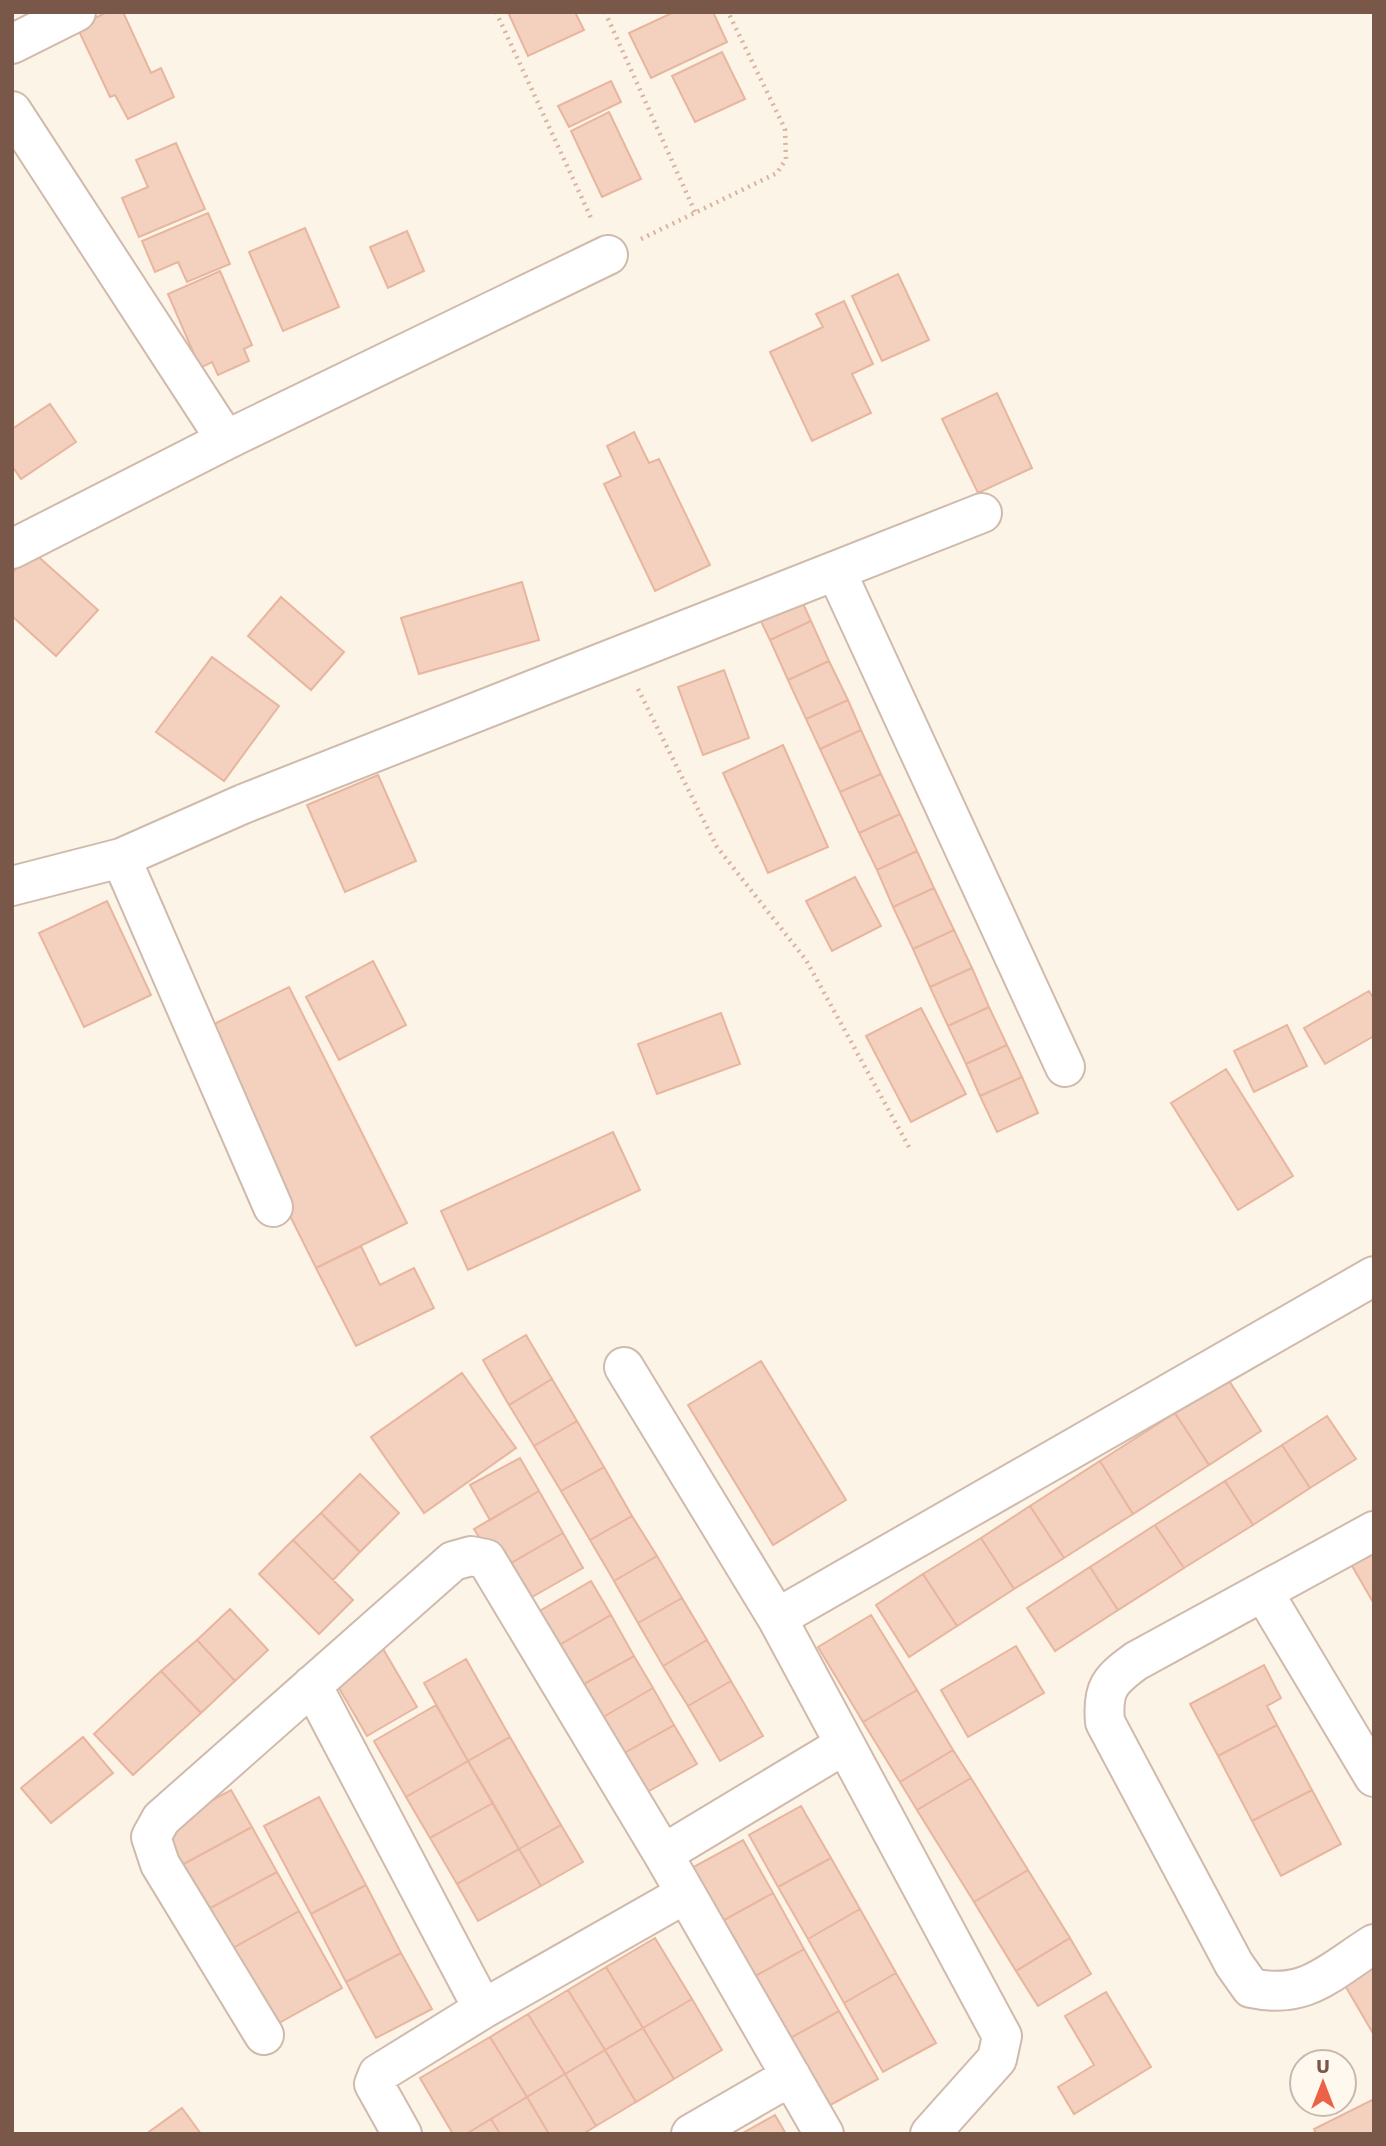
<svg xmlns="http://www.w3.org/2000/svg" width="1386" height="2146" viewBox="0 0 1386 2146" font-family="'Work Sans',sans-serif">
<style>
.building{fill:#f4d0be;stroke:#e8b59e;stroke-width:2}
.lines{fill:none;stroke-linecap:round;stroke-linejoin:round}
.street-casing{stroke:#d0baac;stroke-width:42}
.path{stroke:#dab3a1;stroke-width:4.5;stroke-dasharray:2 5;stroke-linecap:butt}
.street{stroke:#fff;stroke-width:38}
</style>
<rect width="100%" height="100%" fill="#fdf4e8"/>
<path class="building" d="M107 12H123L151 73 161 68 174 97 128 119 115 95 110 97 77 27Z
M508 12H575L584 30 528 56Z
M674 12H713L727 42 651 78 629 33Z
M722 52 745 99 695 122 672 76Z
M611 81 621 102 569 127 558 106Z
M609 112 641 179 602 197 571 131Z
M176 143 205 209 139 237 122 198 148 187 136 160Z
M208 213 230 264 187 282 178 262 155 272 142 241Z
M305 228 339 307 283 331 249 252Z
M407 231 424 271 388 288 370 247Z
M220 271 252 345 244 349 249 361 218 375 212 362 200 368 168 294Z
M898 274 929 340 882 361 852 296Z
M844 301 873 364 852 374 871 413 812 441 770 352 823 327 816 314Z
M997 393 1032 468 978 493 942 419Z
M50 404 76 442 21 479 12 466V429Z
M634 432 649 463 659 459 710 565 655 591 604 484 621 476 607 446Z
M32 551 98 610 56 656 12 616V573Z
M522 582 539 640 419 674 401 618Z
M797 590 811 621 770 640 755 609Z
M281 597 344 652 311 690 248 636Z
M811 621 829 661 788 680 770 640Z
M212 657 279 706 224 781 156 732Z
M829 661 848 700 806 719 788 680Z
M724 670 749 738 703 755 678 687Z
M848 700 861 730 820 749 806 719Z
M861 730 881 774 840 792 820 749Z
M783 745 828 847 768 873 723 773Z
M881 774 900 814 859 833 840 792Z
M378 775 416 861 345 892 307 805Z
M900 814 917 851 877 870 859 833Z
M917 851 934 888 893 907 877 870Z
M855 877 881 926 832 951 806 901Z
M934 888 954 930 913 949 893 907Z
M107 901 151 995 84 1027 39 933Z
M954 930 972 968 930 987 913 949Z
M373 961 406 1025 339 1060 306 997Z
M972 968 989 1007 948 1026 930 987Z
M289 987 407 1223 316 1268 198 1032Z
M1369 991 1374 999V1036L1325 1064 1304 1028Z
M989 1007 1007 1045 966 1064 948 1026Z
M921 1008 966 1094 911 1122 866 1036Z
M721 1013 740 1064 657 1094 638 1044Z
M1287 1025 1307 1066 1254 1092 1234 1051Z
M1007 1045 1022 1077 980 1096 966 1064Z
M1226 1069 1293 1176 1238 1210 1171 1103Z
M1022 1077 1038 1113 997 1132 980 1096Z
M613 1132 640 1190 468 1270 441 1211Z
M361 1246 380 1285 414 1268 434 1308 356 1346 316 1268Z
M526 1335 552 1379 509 1405 483 1360Z
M761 1361 846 1500 773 1545 688 1405Z
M462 1373 516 1448 424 1513 371 1437Z
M552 1379 577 1421 534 1446 509 1405Z
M1228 1379 1261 1431 1209 1465 1175 1413Z
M1175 1413 1209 1465 1133 1514 1100 1461Z
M1327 1416 1356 1459 1310 1488 1282 1445Z
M577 1421 604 1467 561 1491 534 1446Z
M1282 1445 1310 1488 1253 1525 1225 1481Z
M520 1458 539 1491 490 1520 470 1485Z
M1100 1461 1133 1514 1064 1558 1030 1506Z
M604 1467 632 1516 590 1540 561 1491Z
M360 1474 399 1513 360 1552 321 1513Z
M1225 1481 1253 1525 1184 1568 1155 1525Z
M539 1491 563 1533 499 1570 474 1529Z
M1030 1506 1064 1558 1014 1589 981 1538Z
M321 1513 360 1552 333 1580 293 1540Z
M632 1516 657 1556 614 1581 590 1540Z
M1155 1525 1184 1568 1118 1610 1090 1567Z
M563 1533 583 1568 518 1605 499 1570Z
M981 1538 1014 1589 957 1626 923 1574Z
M293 1540 353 1600 319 1634 259 1574Z
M1374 1544V1602H1373L1348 1559Z
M657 1556 682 1598 638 1623 614 1581Z
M1090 1567 1118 1610 1055 1651 1027 1608Z
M923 1574 957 1626 909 1657 876 1605Z
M591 1581 611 1615 556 1647 536 1613Z
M682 1598 707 1640 663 1666 638 1623Z
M230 1609 268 1650 235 1681 197 1640Z
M611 1615 634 1656 579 1687 556 1647Z
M871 1615 917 1690 863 1722 818 1647Z
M197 1640 235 1681 201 1713 161 1671Z
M707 1640 731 1681 688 1706 663 1666Z
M1016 1646 1044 1693 968 1737 941 1690Z
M382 1647 417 1707 367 1736 332 1676Z
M634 1656 653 1688 598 1720 579 1687Z
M466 1659 510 1737 468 1761 424 1683Z
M1264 1665 1281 1698 1267 1706 1277 1725 1218 1756 1190 1704Z
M161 1671 201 1713 133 1775 94 1734Z
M731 1681 763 1736 720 1761 688 1706Z
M653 1688 674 1725 619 1756 598 1720Z
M917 1690 953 1750 900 1782 863 1722Z
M436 1705 468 1761 406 1797 374 1741Z
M674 1725 697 1764 642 1795 619 1756Z
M1277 1725 1312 1790 1252 1821 1218 1756Z
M83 1737 113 1773 51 1823 21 1788Z
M510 1737 561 1825 519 1849 468 1761Z
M953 1750 971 1778 917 1810 900 1782Z
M468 1761 493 1803 430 1838 406 1797Z
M971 1778 1028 1870 974 1902 917 1810Z
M231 1790 252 1827 180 1866 159 1829Z
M1312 1790 1341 1844 1281 1876 1252 1821Z
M319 1797 366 1885 311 1914 264 1826Z
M493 1803 519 1849 457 1884 430 1838Z
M801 1806 831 1858 778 1887 749 1835Z
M561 1825 583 1862 541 1886 519 1849Z
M252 1827 277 1872 205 1911 180 1866Z
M743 1840 773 1893 710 1928 679 1875Z
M519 1849 541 1886 478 1921 457 1884Z
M831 1858 860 1909 808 1939 778 1887Z
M1028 1870 1070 1938 1016 1971 974 1902Z
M277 1872 299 1911 228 1951 205 1911Z
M366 1885 401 1953 346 1982 311 1914Z
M773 1893 804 1949 741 1984 710 1928Z
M860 1909 896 1973 844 2003 808 1939Z
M299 1911 342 1988 270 2028 228 1951Z
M655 1938 692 1999 643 2028 606 1967Z
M1070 1938 1091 1974 1038 2006 1016 1971Z
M804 1949 839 2011 776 2046 741 1984Z
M401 1953 432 2009 376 2038 346 1982Z
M1374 1964V2035L1343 1982Z
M606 1967 643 2028 605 2050 568 1990Z
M896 1973 936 2043 883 2072 844 2003Z
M568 1990 605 2050 565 2074 528 2014Z
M1106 1992 1151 2067 1074 2114 1058 2087 1094 2065 1065 2016Z
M692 1999 722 2050 674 2079 643 2028Z
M839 2011 878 2079 814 2114 776 2046Z
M528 2014 565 2074 527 2097 490 2037Z
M643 2028 674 2079 636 2102 605 2050Z
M490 2037 527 2097 466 2134H453L420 2078Z
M605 2050 636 2102 596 2126 565 2074Z
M565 2074 596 2126 583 2134H549L527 2097Z
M527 2097 549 2134H500L491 2119Z
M1374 2099V2134H1316L1314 2129Z
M182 2108 201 2134H146Z
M775 2115 786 2134H741Z
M491 2119 500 2134H466Z"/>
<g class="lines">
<defs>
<path id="street" d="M12 44 76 12
M12 111 226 440
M12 549 226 440 608 255
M836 571 1065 1067
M121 858 273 1207
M12 886 121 858 243 804 982 513
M624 1367 777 1618
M1374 1531 1136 1661C1110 1680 1102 1688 1105 1722L1234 1964 1251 1988C1307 2000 1329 1972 1374 1944
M1264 1593 1374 1777
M312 1685 483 2009
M663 1854 844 1745
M264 2035 160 1864 151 1837 161 1819 453 1561 471 1556 486 1559 663 1854 824 2134
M402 2134 374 2084 378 2074 483 2009 685 1894
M691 2134 791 2076
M930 2134 997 2059 1002 2036 777 1618 1374 1276"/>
</defs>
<use href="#street" class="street-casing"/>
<path class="path" d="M496 12 592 220
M605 12 695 212
M641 239 777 173 786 159 785 129 728 12
M638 689 717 847 806 960 909 1147"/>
<use href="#street" class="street"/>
</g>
<rect width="1386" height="2146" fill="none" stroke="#79584a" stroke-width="28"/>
<g transform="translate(1323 2083)"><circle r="33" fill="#fff8ef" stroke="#c9b8ad" stroke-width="2"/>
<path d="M0-5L12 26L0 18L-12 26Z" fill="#ec6248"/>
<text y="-10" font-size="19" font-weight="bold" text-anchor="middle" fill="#79584a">U</text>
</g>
</svg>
